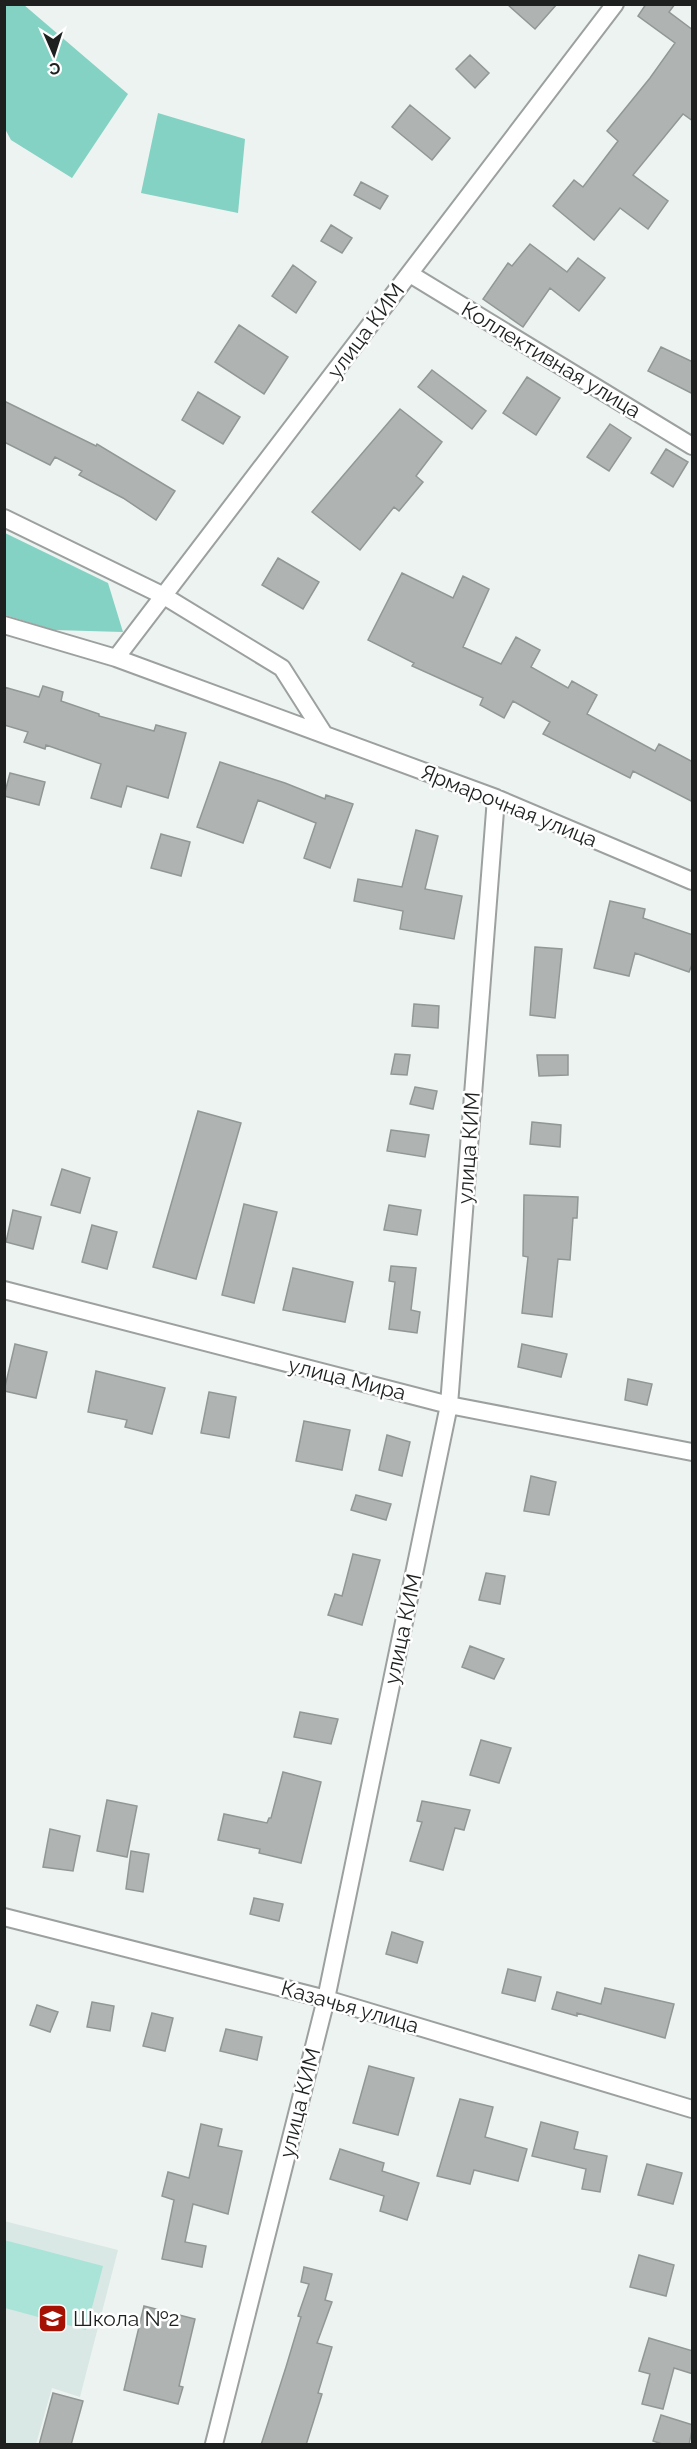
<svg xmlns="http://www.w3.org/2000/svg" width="697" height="2449" viewBox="0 0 697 2449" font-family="Raleway,sans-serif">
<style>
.built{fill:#d9e8e4}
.green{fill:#aae3d7}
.forest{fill:#84d2c3}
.building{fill:#afb4b3;stroke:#919795;stroke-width:1.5}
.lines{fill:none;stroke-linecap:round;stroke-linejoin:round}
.street-casing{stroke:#9ca1a0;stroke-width:20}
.street{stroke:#fff;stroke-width:16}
.labels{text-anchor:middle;stroke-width:5;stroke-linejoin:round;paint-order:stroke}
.street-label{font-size:21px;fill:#1e2020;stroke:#fff}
.poi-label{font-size:21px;fill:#1e2020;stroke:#fff;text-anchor:start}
</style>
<rect width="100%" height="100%" fill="#edf3f1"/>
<path class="built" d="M4 2221 118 2250 80 2397 52 2388 36 2444H5Z"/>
<path class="green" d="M4 2240 103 2266 86 2330 5 2308Z"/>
<path class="forest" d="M5 4 24 5 128 94 72 178 11 140 5 129Z
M158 113 245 139 238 213 141 193Z
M5 533 108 583 123 632 54 630 5 615Z"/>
<path class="building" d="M507 4H557L535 29Z
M646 4H675L669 12 693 30V121L683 114 633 175 668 201 648 229 620 208 594 240 553 206 574 180 583 187 618 141 607 131 650 78 675 43 638 16Z
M470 55 489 73 475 88 456 69Z
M410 105 450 138 432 160 392 127Z
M361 182 388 196 380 209 354 195Z
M331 225 352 238 342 253 321 241Z
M530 244 567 272 578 258 605 278 579 311 550 288 523 327 483 299 508 263 512 266Z
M293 265 316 282 296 313 272 296Z
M239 325 288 357 264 394 215 362Z
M661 347 693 362V394L648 371Z
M432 370 486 411 472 429 418 387Z
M527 377 560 398 536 435 503 413Z
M198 392 240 417 223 444 182 420Z
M4 401 96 446 97 444 175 491 156 520 123 498 79 475 82 471 55 457 50 465 4 442Z
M400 409 442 442 416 476 423 482 399 511 394 507 360 550 312 512Z
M610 424 631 438 609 471 587 457Z
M666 449 688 462 673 487 651 473Z
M278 558 319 582 303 609 262 585Z
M402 573 453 598 463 576 489 589 463 647 501 664 516 637 540 650 531 667 568 688 572 681 597 695 587 714 655 751 659 744 693 762V802L633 771 630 778 543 734 550 722 513 701 504 718 480 705 483 698 412 666 414 663 368 640Z
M43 686 63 692 61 701 99 714V716L154 731 156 725 186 733 168 798 127 786 121 807 91 798 101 764 46 745 45 749 24 742 28 732 4 725V687L39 697Z
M220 762 285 783 325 799 326 795 353 804 330 868 304 858 316 823 258 800 243 843 197 827Z
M10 773 45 782 39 805 4 796Z
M416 830 438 836 425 889 462 896 454 939 400 929 403 911 354 901 358 879 402 887Z
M161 834 190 842 181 876 151 868Z
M610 901 645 909 643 918 693 935V962L689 972 635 953 629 976 594 968Z
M535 947 562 949 555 1018 530 1015Z
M414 1004 439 1006 438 1028 412 1026Z
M395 1054 410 1055 407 1075 391 1074Z
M537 1055H568V1075L539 1076Z
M415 1087 437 1091 433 1109 410 1104Z
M198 1111 241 1123 196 1279 153 1267Z
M532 1122 561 1125 560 1147 530 1144Z
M391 1130 429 1135 425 1157 387 1151Z
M62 1169 90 1178 80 1213 51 1205Z
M524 1195 578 1197 577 1218H573L570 1260 558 1259 552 1317 522 1313 528 1257 523 1256Z
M244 1204 277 1212 254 1303 222 1295Z
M389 1205 421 1210 417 1235 384 1230Z
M13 1210 41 1217 33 1249 6 1242Z
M92 1225 117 1232 107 1269 82 1262Z
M391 1266 416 1268 411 1310 420 1312 417 1333 389 1329 395 1282 389 1281Z
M293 1268 353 1282 345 1322 283 1310Z
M15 1344 47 1352 36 1398 4 1391Z
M522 1344 567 1354 561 1377 518 1367Z
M96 1371 165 1388 152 1434 125 1427 127 1420 88 1412Z
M628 1379 652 1384 647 1405 625 1400Z
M209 1392 236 1397 229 1438 201 1433Z
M304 1421 350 1430 342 1470 296 1461Z
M387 1435 410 1442 402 1476 379 1470Z
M531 1476 556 1482 549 1515 524 1511Z
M356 1495 391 1504 386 1520 351 1510Z
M353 1554 380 1560 362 1625 328 1615 335 1594 342 1596Z
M486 1573 505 1576 500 1604 479 1600Z
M470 1646 504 1659 494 1679 462 1667Z
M300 1712 338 1719 331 1744 294 1737Z
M481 1740 511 1748 499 1783 470 1775Z
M283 1772 321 1782 301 1863 259 1853 260 1849 218 1840 224 1814 267 1823 269 1818H271Z
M107 1800 137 1806 127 1857 97 1851Z
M422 1801 470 1810 464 1830 455 1828 443 1870 410 1861 422 1822 417 1821Z
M50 1829 80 1836 73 1871 43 1867Z
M131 1851 149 1854 143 1892 126 1889Z
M254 1898 283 1904 279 1921 250 1914Z
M392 1932 423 1942 417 1963 386 1954Z
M508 1969 541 1977 535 2001 502 1993Z
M605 1988 674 2004 665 2038 577 2013V2016L552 2009 557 1992 601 2004Z
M92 2002 114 2006 110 2031 87 2027Z
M37 2005 58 2012 50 2032 30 2025Z
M152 2013 173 2018 165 2051 143 2046Z
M226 2029 262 2037 257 2060 220 2051Z
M369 2066 414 2078 398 2135 353 2123Z
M460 2099 493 2107 485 2137 527 2149 518 2181 474 2170 470 2184 437 2176Z
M541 2122 578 2132 574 2149 607 2156 600 2192 582 2189 586 2169 532 2156Z
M201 2124 222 2129 218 2146 242 2151 228 2214 193 2204 185 2242 206 2246 202 2267 162 2259 174 2200 162 2196 168 2172 189 2178Z
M340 2149 384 2163 382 2171 419 2183 407 2220 380 2211 384 2196 330 2179Z
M647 2164 682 2173 673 2204 638 2195Z
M639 2255 674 2265 666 2296 630 2287Z
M304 2267 332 2274 325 2300 332 2302 317 2343 332 2347 318 2393 322 2394 306 2445H261L286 2367 301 2317 298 2316 309 2284 301 2282Z
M144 2306 195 2319 179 2386 183 2387 178 2404 124 2390Z
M649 2338 693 2351V2374L674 2368 663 2409 642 2404 650 2374 639 2371Z
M53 2393 83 2401 71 2445H39Z
M661 2415 693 2425 689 2445H665L653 2441Z"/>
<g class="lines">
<defs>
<path id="street" d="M410 274 692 446
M4 518 164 596 282 668 324 734
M4 625 116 658 496 798 692 881
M116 658 615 4
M4 1290 449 1405 692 1452
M4 1917 326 1999 692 2109
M214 2444 326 1999 449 1405 496 798"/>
</defs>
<use href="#street" class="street-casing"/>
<use href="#street" class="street"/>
</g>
<defs>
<symbol id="school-square" viewBox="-11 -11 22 22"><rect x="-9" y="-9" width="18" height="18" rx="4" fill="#a51203" stroke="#fff"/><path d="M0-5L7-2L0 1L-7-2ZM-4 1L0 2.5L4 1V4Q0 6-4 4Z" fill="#fff"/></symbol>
</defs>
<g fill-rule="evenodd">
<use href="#school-square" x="36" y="2302" width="33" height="33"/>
</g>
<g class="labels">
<g class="street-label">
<text transform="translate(366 331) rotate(-53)" y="7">улица КИМ</text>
<text transform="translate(551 360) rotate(31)" y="7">Коллективная улица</text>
<text transform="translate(509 806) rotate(22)" y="7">Ярмарочная улица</text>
<text transform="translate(469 1148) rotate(-86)" y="7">улица КИМ</text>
<text transform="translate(347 1379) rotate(14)" y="7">улица Мира</text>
<text transform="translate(403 1629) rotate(-78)" y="7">улица КИМ</text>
<text transform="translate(350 2007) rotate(16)" y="7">Казачья улица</text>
<text transform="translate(300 2103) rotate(-76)" y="7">улица КИМ</text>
</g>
<g class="poi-label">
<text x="73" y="2326">Школа №2</text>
</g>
</g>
<rect width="697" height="2449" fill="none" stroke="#1e2020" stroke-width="12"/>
<g transform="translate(54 54) rotate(177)" stroke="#ffffff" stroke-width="4.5" paint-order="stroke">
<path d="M0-4.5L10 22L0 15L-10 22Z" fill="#1e2020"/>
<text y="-9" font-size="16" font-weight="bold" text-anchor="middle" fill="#1e2020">С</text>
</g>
</svg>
